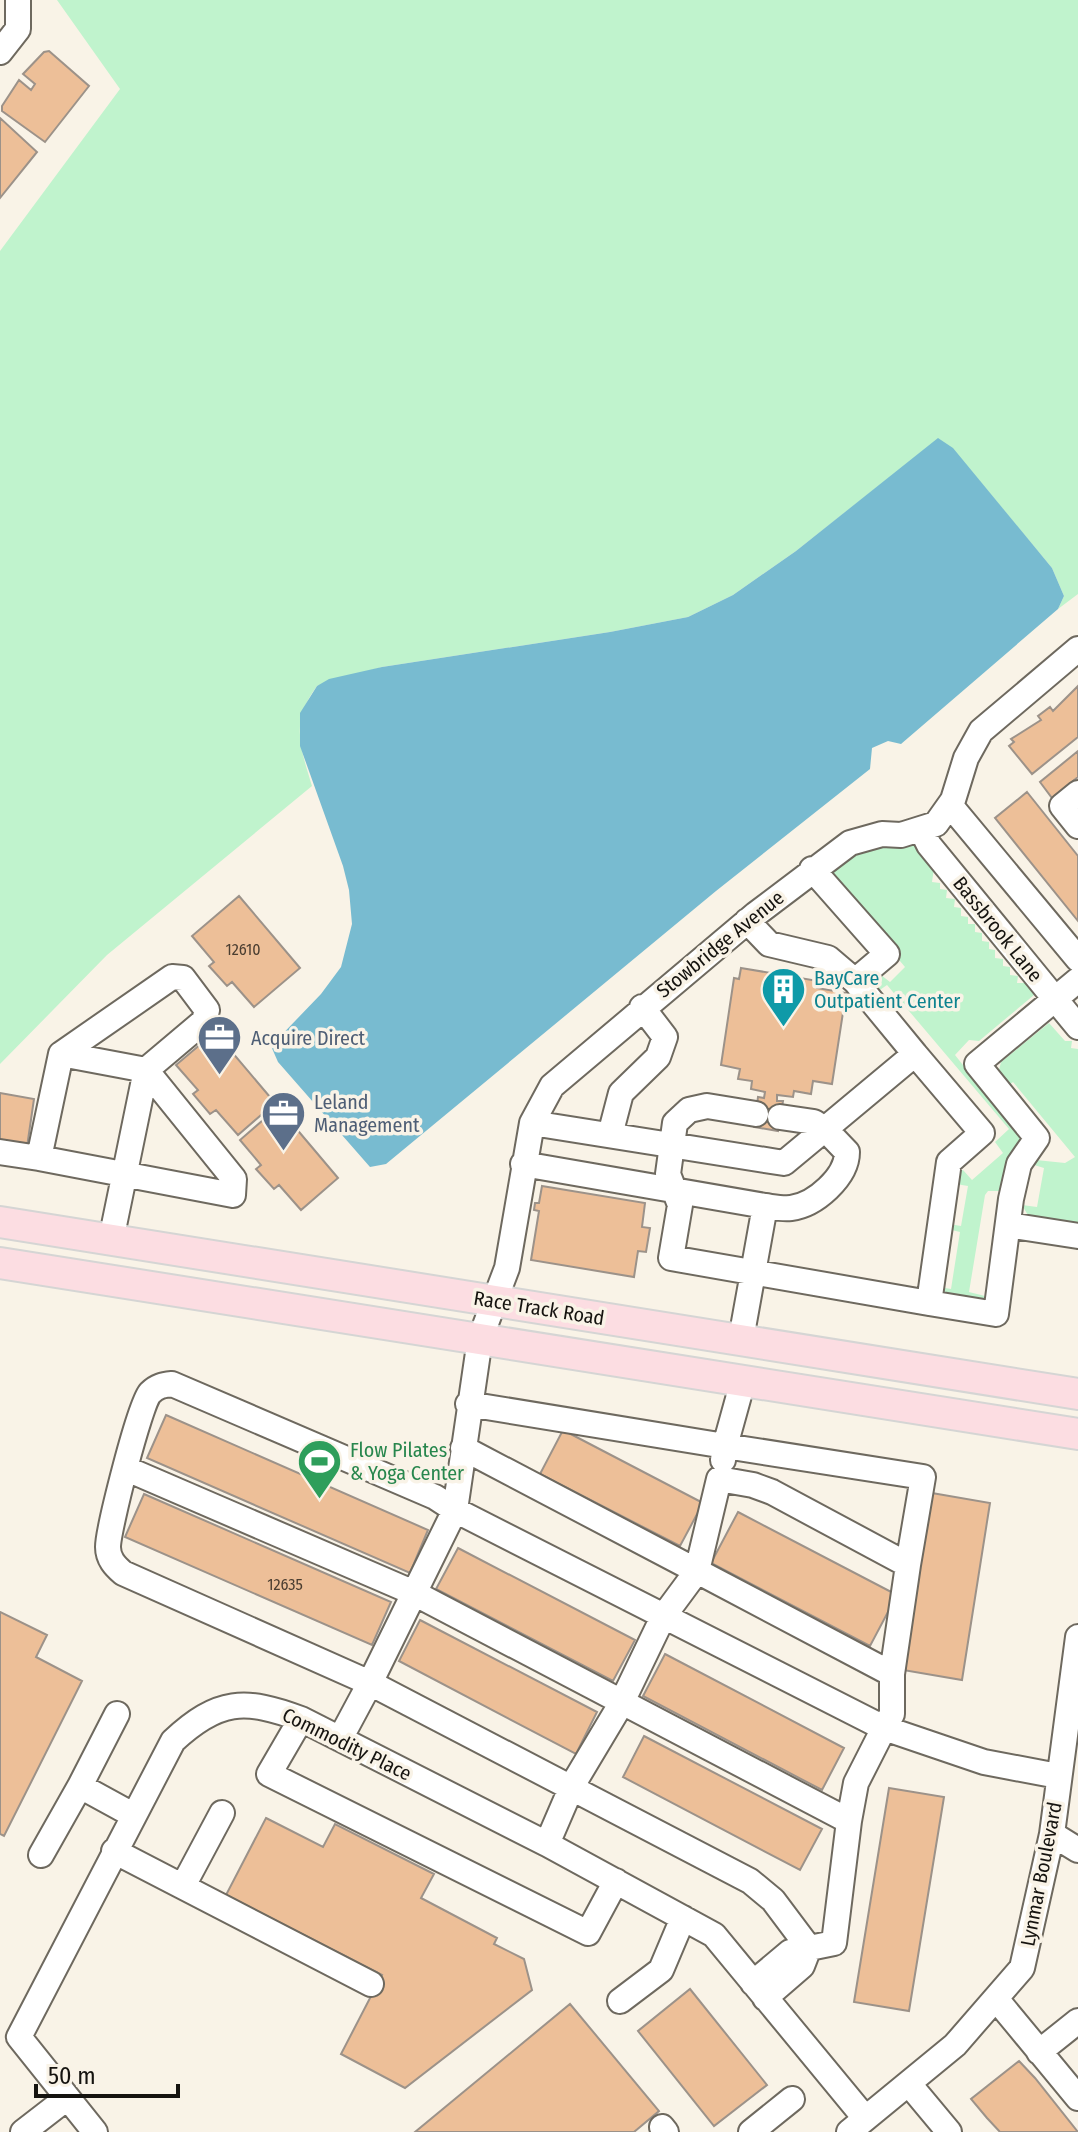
<svg xmlns="http://www.w3.org/2000/svg" width="1078" height="2132" viewBox="0 0 1078 2132" font-family="'Fira Sans Condensed',sans-serif">
<style>
.green{fill:#c0f3cd}
.water{fill:#78bbd0}
.building{fill:#edbf98;stroke:#9c9289;stroke-width:2}
.lines{fill:none;stroke-linecap:round;stroke-linejoin:round}
.minor-casing{stroke:#6e695f;stroke-width:28}
.major-casing{stroke:#d5d5d4;stroke-width:34}
.minor{stroke:#fff;stroke-width:24}
.major{stroke:#fcdde2;stroke-width:30}
.labels{text-anchor:middle;stroke-width:7;stroke-linejoin:round;paint-order:stroke}
.number-label{font-size:16px;fill:#4b3e31}
.street-label{font-size:20px;fill:#15130f;stroke:#f9f3e7}
.culture-label{font-size:20px;fill:#0d838f;stroke:#f9f3e7;text-anchor:start}
.service-label{font-size:20px;fill:#4e5e75;stroke:#f9f3e7;text-anchor:start}
.leisure-label{font-size:20px;fill:#27864d;stroke:#f9f3e7;text-anchor:start}
</style>
<rect width="100%" height="100%" fill="#f9f3e7"/>
<path class="green" d="M57 0H1078V594L1058 609 1064 596 1052 568 953 449 938 439 796 551 733 595 688 617 610 632 382 667 317 686C290 722 300 746 312 786L107 955 0 1064V251L120 89Z
M902 844 919 845 935 861 932 882 940 883V889L947 890 946 898 955 899 954 907 961 908V916L968 917V924H975V932L982 933V941L989 942V949L995 950V958L1003 959V966L1010 967V975L1018 976 1017 983H1024L1026 976 1035 989 1034 995 979 1041 969 1040 955 1055 1020 1137 1017 1149 1007 1160 1002 1191H988L985 1195 969 1292 985 1296 983 1300 938 1292 939 1287 951 1289 960 1232 948 1229 949 1224 961 1226 968 1186 956 1184V1172L963 1170 972 1180 1003 1153 995 1142 1009 1129 887 985 877 992 870 985 881 975 890 982 905 967 836 885 831 872C854 852 872 847 902 844Z
M1049 1023 1065 1041H1072L1071 1048 1078 1049V1225L1029 1217 1022 1205 1037 1207 1044 1168 1031 1164 1036 1160 1065 1163 1075 1157 1013 1082 1009 1085 998 1074 1001 1062Z"/>
<path class="water" d="M938 438 953 448 1052 568 1064 596 1058 609 901 744 888 741 872 748 870 769 716 891 386 1164 370 1167 278 1062 271 1046 321 994 341 967 352 924 349 890 343 866 300 746V713L317 686 329 679 382 667 610 632 688 617 733 595 796 551Z"/>
<path class="building" d="M49 51 89 86 45 142 2 111V106L19 80 31 90 35 84 23 74 44 52Z
M0 118 37 152 0 198Z
M1078 686V737L1032 774 1009 746 1014 742 1011 739 1041 720 1038 716 1050 707 1053 711Z
M1078 751V777L1052 798 1040 782Z
M1027 792 1078 856V921L995 818Z
M239 896 300 968 254 1007 232 982 227 986 209 966 214 962 192 936Z
M741 968 818 981 817 988 846 993 832 1084 813 1081 811 1094 794 1091 793 1097 777 1095V1101H783L778 1131 754 1127 758 1097 764 1098 765 1092 751 1089 752 1081 738 1079 740 1069 721 1065 734 978 739 979Z
M215 1032 275 1103 238 1135 216 1110 210 1114 193 1094 198 1090 176 1065Z
M0 1093 34 1099 27 1147 0 1142Z
M278 1107 338 1178 301 1210 279 1185 274 1189 256 1169 261 1165 240 1140Z
M542 1186 645 1203 642 1227 650 1228 646 1252 638 1251 634 1277 531 1260 539 1211 534 1210 535 1203H539Z
M166 1415 428 1530 410 1573 147 1458Z
M563 1430 703 1503 680 1546 540 1474Z
M932 1493 990 1503 962 1680 903 1670Z
M144 1494 391 1602 372 1645 125 1537Z
M738 1512 897 1595 870 1646 711 1563Z
M458 1548 635 1640 613 1681 436 1589Z
M0 1612 47 1635 36 1657 82 1681 4 1836 0 1834Z
M420 1620 597 1712 576 1754 399 1661Z
M665 1654 844 1748 822 1790 643 1696Z
M644 1736 822 1829 800 1870 623 1777Z
M889 1788 944 1797 909 2011 854 2002Z
M266 1818 323 1847 335 1824 434 1874 421 1898 497 1938 494 1944 524 1959 532 1990 405 2088 341 2054 382 1975 226 1895Z
M690 1989 767 2085 714 2126 638 2031Z
M570 2004 659 2111 634 2132H415Z
M1019 2061 1035 2078 1078 2132H1000L987 2118 971 2099Z"/>
<g class="lines">
<defs>
<path id="minor" d="M0 52 18 29V0
M1078 793 1062 806 1078 826
M950 805 1078 959
M921 829 929 845 1078 1027
M747 921 769 944 828 958 855 981
M61 1054 146 1070 234 1179 233 1195 39 1158 61 1054 172 977 183 978 207 1010 204 1021 146 1070 111 1240
M756 1114 707 1106 689 1110 675 1123 668 1174 680 1205 671 1258 929 1303 949 1162 982 1133 915 1054
M532 1123 784 1163 825 1129 814 1122 780 1117
M610 1135 621 1093 658 1057 665 1037 642 1007
M0 1152 39 1158
M523 1164 765 1206
M1008 1225 1078 1236
M929 1303 996 1314 1011 1199 1019 1164 1037 1138 977 1064 1078 980
M741 1339 765 1206C773 1207 782 1209 791 1208 815 1205 847 1177 847 1152L825 1129 915 1054 855 981 887 954 812 869
M743 1381 725 1446 923 1477 908 1565
M468 1404 725 1446 723 1460
M463 1448 697 1571 719 1479 753 1485 772 1492 908 1565 892 1674
M127 1469 412 1592 849 1821 856 1783 884 1728 455 1510 435 1497 172 1384C163 1385 157 1386 150 1393 140 1403 108 1530 108 1547 108 1559 115 1566 123 1573L370 1683 455 1510 480 1339 507 1268 532 1123 552 1086 756 914 850 843 882 834 901 835 936 824 953 800 966 758 981 731 1078 649
M117 1714 80 1786 133 1815
M301 1719 269 1774 588 1933 616 1881
M340 1739 370 1683 750 1881 773 1900 809 1948
M1052 1834 1078 1850
M547 1844 572 1786 621 1704 663 1617 697 1571 892 1674V1714L884 1728 984 1762 1058 1776
M114 1851 371 1984
M41 1855 80 1786
M183 1886 222 1813
M753 1983 790 1952 834 1943 849 1821
M765 1998 802 1966 809 1948
M997 2000 1078 2098
M620 2001 661 1970 683 1918
M1039 2052 1078 2021
M909 2084 949 2132
M662 2127 666 2132
M23 2132 67 2098
M95 2132 19 2037 173 1741C218 1699 245 1698 301 1719L547 1844 714 1935 865 2118
M751 2132 792 2099
M849 2132 955 2045 1022 1968 1052 1834 1078 1637"/>
<path id="major" d="M0 1222 1078 1394
M0 1263 1078 1434"/>
</defs>
<use href="#minor" class="minor-casing"/>
<use href="#major" class="major-casing"/>
<use href="#minor" class="minor"/>
<use href="#major" class="major"/>
</g>
<defs>
<symbol id="building-pin" viewBox="-11 -11 22 30"><path d="M0 17L-7.5 6A9.5 9.5 0 1 1 7.5 6Z" fill="#0f9aa8" stroke="#f9f3e7"/><path d="M-4-6H4V6H1V3H-1V6H-4ZM-2.5-4.3h1.7v1.8h-1.7ZM.8-4.3h1.7v1.8H.8ZM-2.5-1h1.7V.8h-1.7ZM.8-1h1.7V.8H.8Z" fill="#fff"/></symbol>
<symbol id="office-pin" viewBox="-11 -11 22 30"><path d="M0 17L-7.5 6A9.5 9.5 0 1 1 7.5 6Z" fill="#5c6f8a" stroke="#f9f3e7"/><path d="M-6-3h4V-5.5h4V-3h4V5H-6ZM-1-4.5V-3h2v-1.5ZM-6 0V1H6V0Z" fill="#fff"/></symbol>
<symbol id="stadium-pin" viewBox="-11 -11 22 30"><path d="M0 17L-7.5 6A9.5 9.5 0 1 1 7.5 6Z" fill="#2e9e5b" stroke="#f9f3e7"/><path d="M0-5a6.5 5 0 1 0 0 10a6.5 5 0 1 0 0-10ZM-3.5-1.8h7v3.6h-7Z" fill="#fff"/></symbol>
</defs>
<g fill-rule="evenodd">
<use href="#building-pin" x="758" y="964" width="51" height="69"/>
<use href="#office-pin" x="194" y="1012" width="51" height="69"/>
<use href="#office-pin" x="258" y="1088" width="51" height="69"/>
<use href="#stadium-pin" x="294" y="1436" width="51" height="69"/>
</g>
<g class="labels">
<g class="number-label">
<text x="243" y="955">12610</text>
<text x="285" y="1590">12635</text>
</g>
<g class="street-label">
<text transform="translate(998 929) rotate(51)" y="7">Bassbrook Lane</text>
<text transform="translate(720 944) rotate(-39)" y="7">Stowbridge Avenue</text>
<text transform="translate(539 1308) rotate(9)" y="7">Race Track Road</text>
<text transform="translate(347 1744) rotate(26)" y="7">Commodity Place</text>
<text transform="translate(1041 1874) rotate(-79)" y="7">Lynmar Boulevard</text>
</g>
<g class="culture-label">
<text x="814" y="985">BayCare<tspan x="814" dy="23">Outpatient Center</tspan></text>
</g>
<g class="service-label">
<text x="251" y="1045">Acquire Direct</text>
<text x="314" y="1109">Leland<tspan x="314" dy="23">Management</tspan></text>
</g>
<g class="leisure-label">
<text x="350" y="1457">Flow Pilates<tspan x="350" dy="23">&amp; Yoga Center</tspan></text>
</g>
</g>
<path d="M36 2084v12h142v-12" fill="none" stroke="#15130f" stroke-width="4"/>
<text x="48" y="2084" font-size="24" fill="#15130f" stroke="#f9f3e7" stroke-width="6" paint-order="stroke">50 m</text>
</svg>
